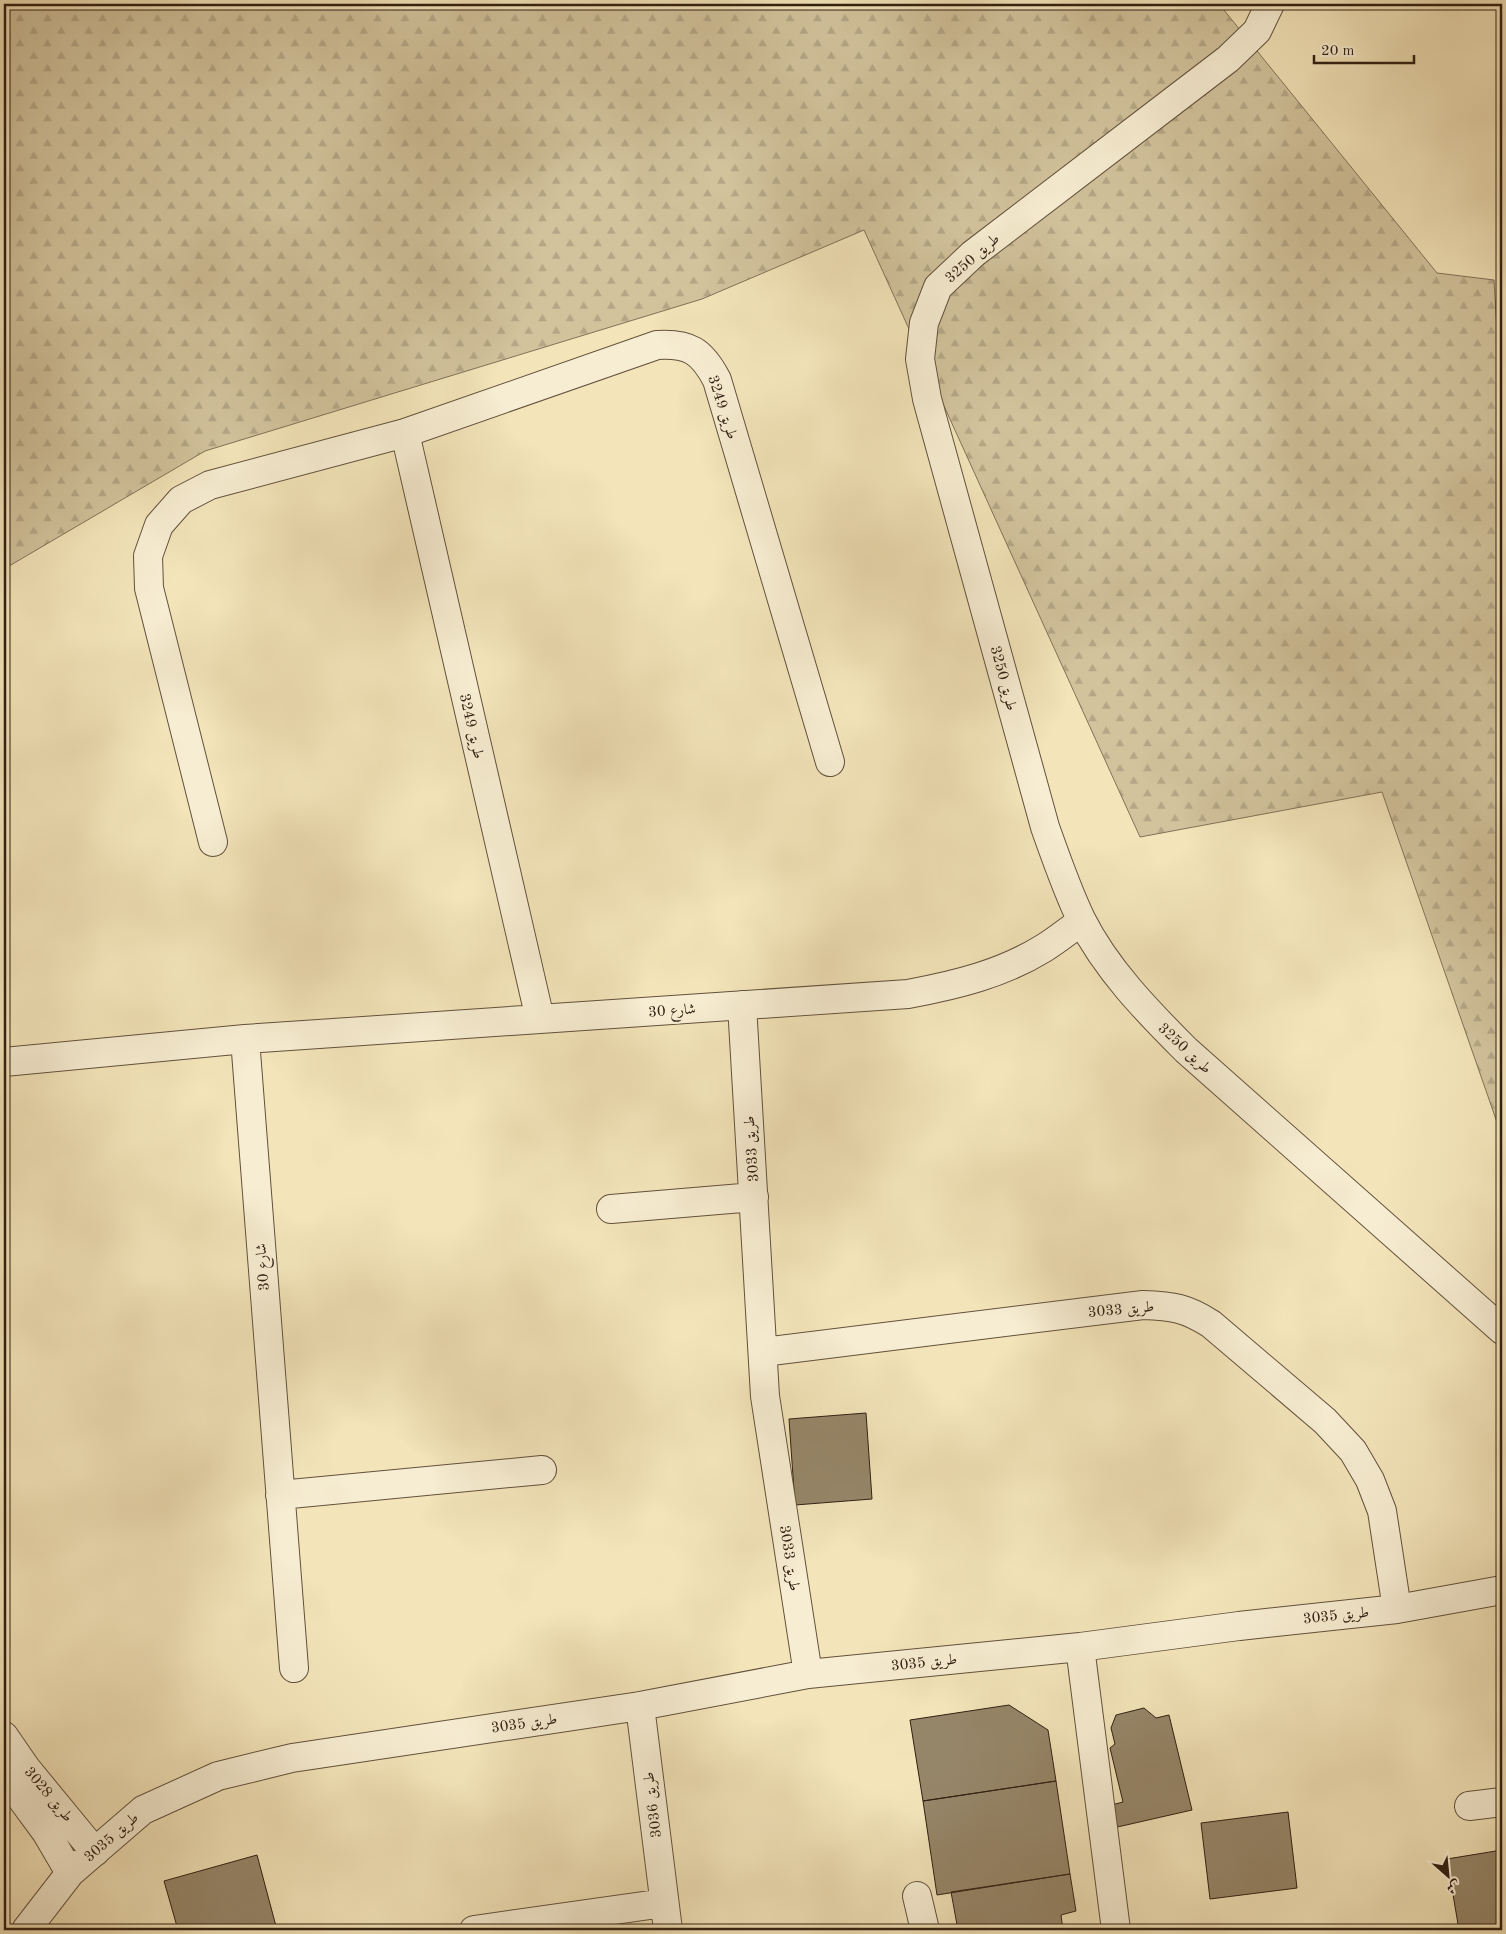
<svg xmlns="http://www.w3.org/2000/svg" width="1506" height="1934" viewBox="0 0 1506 1934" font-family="'Old Standard TT',Amiri,serif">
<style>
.forest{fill:url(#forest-firs);stroke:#827258}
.building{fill:#968669;stroke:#312013}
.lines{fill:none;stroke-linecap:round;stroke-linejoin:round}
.minor-casing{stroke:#62513c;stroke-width:30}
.minor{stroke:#f7edd2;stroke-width:28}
.labels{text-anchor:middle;stroke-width:4;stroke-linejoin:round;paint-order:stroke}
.street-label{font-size:15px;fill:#312013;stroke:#f7edd2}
</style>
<defs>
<pattern id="forest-firs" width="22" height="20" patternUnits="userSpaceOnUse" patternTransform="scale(1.25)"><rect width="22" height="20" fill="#d2c39d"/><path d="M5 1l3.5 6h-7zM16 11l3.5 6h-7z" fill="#b5a786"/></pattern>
</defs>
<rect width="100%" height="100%" fill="#f3e4b9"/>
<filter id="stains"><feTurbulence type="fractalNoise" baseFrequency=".004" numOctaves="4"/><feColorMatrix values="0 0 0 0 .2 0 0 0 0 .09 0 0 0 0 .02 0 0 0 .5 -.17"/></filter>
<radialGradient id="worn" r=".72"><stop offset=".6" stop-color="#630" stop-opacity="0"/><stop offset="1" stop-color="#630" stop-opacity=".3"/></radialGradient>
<path class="forest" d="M4 4H1219L1437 273 1494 280 1502 415V1124L1499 1128 1382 792 1140 837 864 230 702 299 205 451 4 569Z"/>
<path class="building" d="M866 1413 872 1499 795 1505 789 1419Z
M1009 1705 1048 1730 1056 1781 923 1801 910 1720Z
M1144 1708 1156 1718 1169 1715 1192 1810 1113 1828 1108 1806 1123 1802 1110 1748 1115 1744 1111 1728 1116 1715Z
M1056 1781 1070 1874 937 1895 923 1801Z
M1288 1812 1297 1888 1210 1899 1201 1823Z
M1502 1850V1930H1459L1447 1859Z
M257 1855 277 1930H178L164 1881Z
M1070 1874 1076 1911 1061 1915 1063 1930H958L951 1892Z"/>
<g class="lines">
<defs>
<path id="minor" d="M1270 4 1257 31 1228 59 973 254 938 287 924 323 920 359 927 399 1045 827C1056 858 1067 890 1081 919 1106 969 1147 1011 1186 1050L1502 1330
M405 433 540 1019
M213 842 149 588 148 556 159 525 181 500 210 485 405 433 657 345C689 343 702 351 717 380L830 762
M742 1005 765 1396 808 1674
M245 1039 294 1668
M4 1062 245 1039 908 994C956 985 1002 974 1044 948 1057 940 1069 930 1082 921
M611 1209 754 1197
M763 1352 1143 1305C1173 1306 1186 1308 1211 1324L1325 1421 1353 1451 1370 1480 1382 1511 1397 1609
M280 1495 542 1470
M1080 1647 1116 1930
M640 1706 668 1930
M4 1736 26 1768 95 1852
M4 1775 46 1832 70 1873
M1469 1806 1502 1802
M917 1896 925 1930
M26 1930 70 1873 143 1810 218 1776 292 1758 640 1706 808 1674 1080 1647 1239 1626 1397 1609 1502 1590
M474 1930 664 1903"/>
</defs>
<use href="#minor" class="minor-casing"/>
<use href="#minor" class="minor"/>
</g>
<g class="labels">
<g class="street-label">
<text transform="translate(972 258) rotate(-41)" y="5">طريق 3250</text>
<text transform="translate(723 407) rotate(72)" y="5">طريق 3249</text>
<text transform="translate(1004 678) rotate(75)" y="5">طريق 3250</text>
<text transform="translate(472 726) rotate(77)" y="5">طريق 3249</text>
<text transform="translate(672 1010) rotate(-4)" y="5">شارع 30</text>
<text transform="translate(1185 1048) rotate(43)" y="5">طريق 3250</text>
<text transform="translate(751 1149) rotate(-94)" y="5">طريق 3033</text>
<text transform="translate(262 1267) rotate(-94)" y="5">شارع 30</text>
<text transform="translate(1121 1309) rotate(-5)" y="5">طريق 3033</text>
<text transform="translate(790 1558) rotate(81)" y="5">طريق 3033</text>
<text transform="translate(1336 1615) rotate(-6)" y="5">طريق 3035</text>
<text transform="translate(924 1662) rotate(-6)" y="5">طريق 3035</text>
<text transform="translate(524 1723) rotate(-8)" y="5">طريق 3035</text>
<text transform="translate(49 1794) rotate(50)" y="5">طريق 3028</text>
<text transform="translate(652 1805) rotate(-97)" y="5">طريق 3036</text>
<text transform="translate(111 1837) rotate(-41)" y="5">طريق 3035</text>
</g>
</g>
<rect width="1506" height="1934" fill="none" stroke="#f3e4b9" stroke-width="20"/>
<rect x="5" y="5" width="1496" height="1924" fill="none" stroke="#312013" stroke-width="2.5"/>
<rect x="10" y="10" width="1486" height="1914" fill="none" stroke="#312013"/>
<g transform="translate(1448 1876) rotate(153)" stroke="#f7edd2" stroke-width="4" paint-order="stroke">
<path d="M0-4L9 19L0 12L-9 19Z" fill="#312013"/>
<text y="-8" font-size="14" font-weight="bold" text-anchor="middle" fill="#312013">ش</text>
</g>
<path d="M1314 55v8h100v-8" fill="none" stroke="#312013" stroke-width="2.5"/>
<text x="1321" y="55" font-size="15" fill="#312013" stroke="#f7edd2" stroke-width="4" paint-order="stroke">20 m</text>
<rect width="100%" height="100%" filter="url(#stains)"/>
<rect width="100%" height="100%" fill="url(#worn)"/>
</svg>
